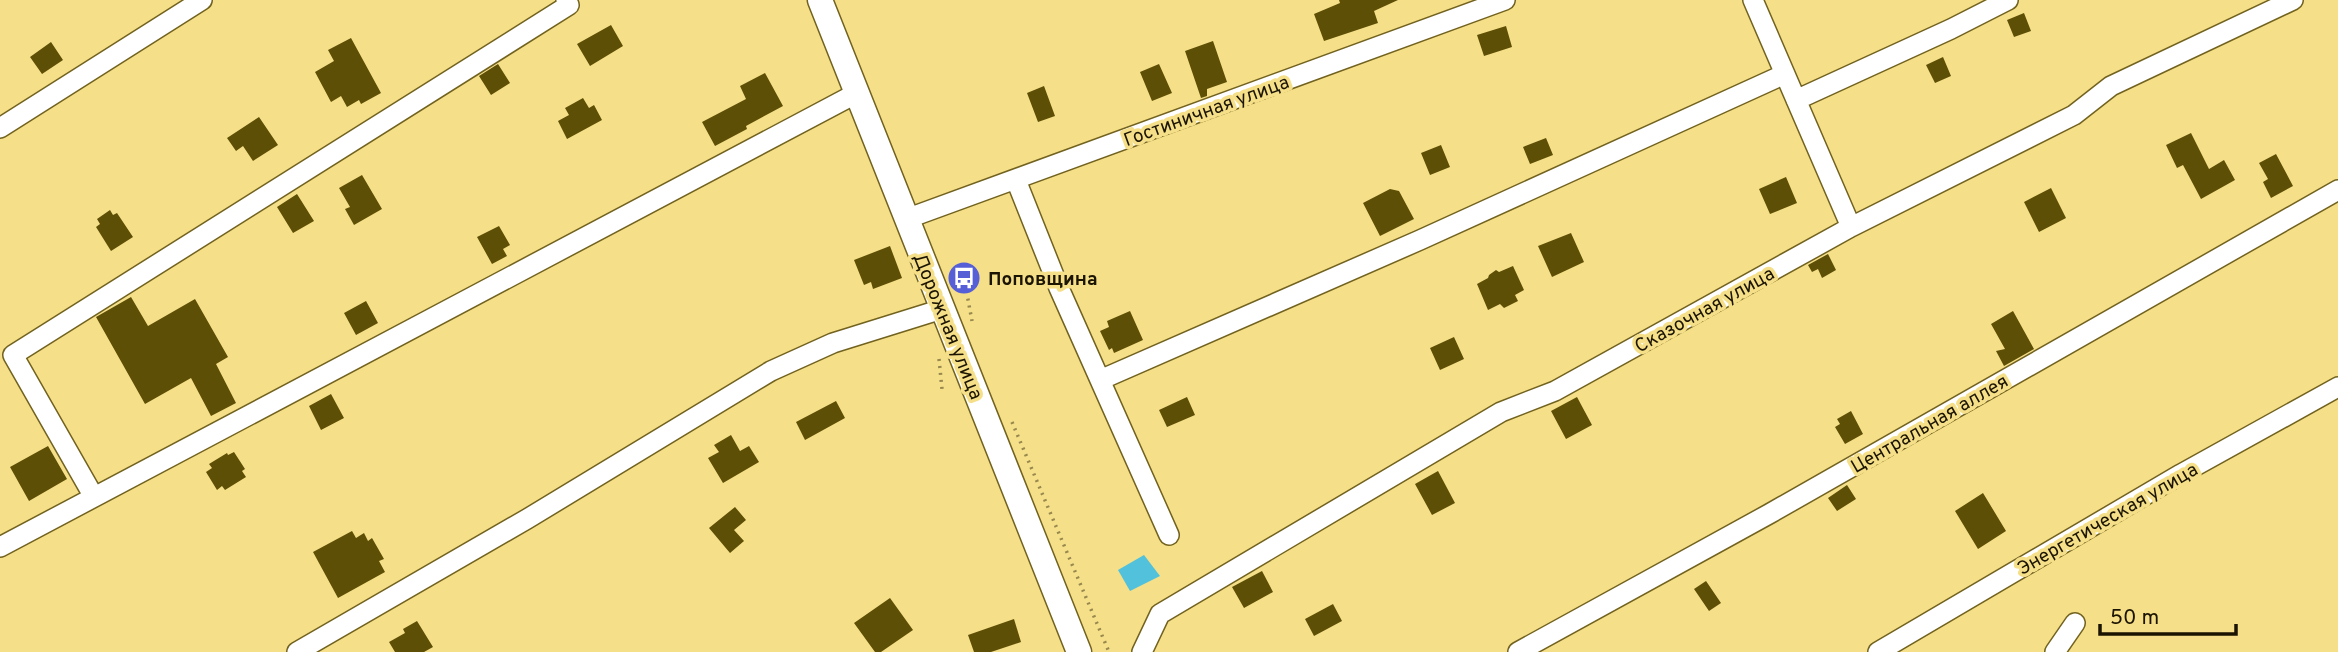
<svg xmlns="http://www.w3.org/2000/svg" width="2338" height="652" viewBox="0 0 2338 652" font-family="Overpass,sans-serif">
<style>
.water{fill:#52c1db}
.building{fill:#5e4f06}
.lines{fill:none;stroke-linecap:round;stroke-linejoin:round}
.minor-casing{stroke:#72621f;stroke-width:22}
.major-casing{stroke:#72621f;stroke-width:27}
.path{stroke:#97884e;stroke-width:3.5;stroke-dasharray:2 5;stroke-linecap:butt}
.minor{stroke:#fff;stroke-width:19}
.major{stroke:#fff;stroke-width:24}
.labels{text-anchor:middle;stroke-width:7;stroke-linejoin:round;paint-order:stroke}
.street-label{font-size:19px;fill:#1b1400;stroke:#f5df89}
.poi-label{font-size:19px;font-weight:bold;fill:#1b1400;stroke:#f5df89;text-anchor:start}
</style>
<rect width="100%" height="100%" fill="#f5df89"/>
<path class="water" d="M1144 555 1160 576 1130 591 1118 570Z"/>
<path class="building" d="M1339 0H1398L1374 11 1378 23 1324 41 1314 14 1340 3Z
M2024 13 2031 31 2014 37 2007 20Z
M611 25 623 46 590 66 577 44Z
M1506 26 1512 47 1484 56 1477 35Z
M351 38 381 93 361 104 359 100 347 107 341 96 331 102 315 72 334 61 328 50Z
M1213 41 1227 82 1207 89V96L1201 98 1185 51Z
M51 42 63 60 42 74 30 57Z
M1943 57 1951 76 1935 83 1926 65Z
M498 64 510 83 491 95 479 76Z
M1159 64 1172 93 1152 101 1140 72Z
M765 73 783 106 746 126 747 129 715 146 702 122 746 99 740 86Z
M1044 86 1055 116 1038 122 1027 93Z
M583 98 589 108 594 105 602 120 567 139 558 121 569 115 565 108Z
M259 117 278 145 253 161 243 146 236 151 227 138Z
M2191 133 2209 169 2224 160 2235 180 2201 199 2183 165 2177 168 2166 145Z
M1546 138 1553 155 1530 164 1523 147Z
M1441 145 1450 167 1430 175 1421 153Z
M2276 154 2293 186 2271 198 2263 182 2268 179 2259 163Z
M362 175 382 209 354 225 345 209 350 207 339 188Z
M1786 177 1797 203 1770 214 1759 189Z
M2051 188 2066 218 2039 232 2024 202Z
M1390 189 1399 191 1414 219 1380 236 1363 203Z
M297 194 314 221 293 233 277 207Z
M110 210 113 215 117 213 133 237 111 251 96 227 100 224 97 219Z
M499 226 510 245 503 249 507 256 492 264 477 237Z
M1571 233 1584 262 1552 277 1538 246Z
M890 246 902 278 873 289 871 282 864 285 854 260Z
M1828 254 1836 270 1822 278 1818 269 1812 272 1808 265Z
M1513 266 1524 290 1515 295 1518 301 1504 308 1500 304 1488 310 1477 284 1488 278 1489 275 1496 270 1499 272Z
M131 297 148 326 195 299 228 357 216 364 236 403 211 416 191 378 145 404 96 317Z
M366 301 378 323 356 335 344 313Z
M1130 311 1143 340 1114 353 1112 348 1109 350 1100 331 1109 327 1107 321Z
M2013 311 2034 349 2004 366 1996 351 2005 349 1991 324Z
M1454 337 1464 359 1440 370 1430 348Z
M331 394 344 418 321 430 309 406Z
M1187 397 1195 415 1167 427 1159 410Z
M1577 397 1592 425 1566 439 1551 411Z
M836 401 845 418 805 440 796 422Z
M1851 411 1863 434 1845 444 1835 427 1840 424 1837 419Z
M731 435 740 451 749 446 759 462 723 483 708 458 719 452 714 445Z
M48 446 67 479 29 501 10 467Z
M234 452 245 469 242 471 246 477 225 490 222 486 217 490 206 472 212 468 209 464 227 453 228 455Z
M1438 471 1455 503 1432 515 1415 484Z
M1847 485 1856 499 1837 511 1828 498Z
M1983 493 2006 531 1978 549 1955 511Z
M735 507 746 520 734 530 744 541 730 553 709 528Z
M352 531 356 538 364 533 368 541 372 538 384 559 379 561 385 572 338 598 313 552Z
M1262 571 1273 592 1244 608 1232 587Z
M1706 581 1721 603 1709 611 1694 589Z
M890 598 913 630 881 652H875L854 623Z
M1333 604 1342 621 1314 636 1305 619Z
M1014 619 1021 642 991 652H974L968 635Z
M417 621 433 647 424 652H395L389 642 405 633 403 629Z"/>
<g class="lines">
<defs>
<path id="minor" d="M1753 0 1851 227
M1796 100 1951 29 2008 0
M0 128 202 0
M1016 180 1059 288 1169 535
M906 219 1505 0
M1100 380 1420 240 1785 74
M94 497 13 355 569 5 566 0
M0 547 857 93
M297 652 527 519 771 371 833 343 942 309
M1142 652 1160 614 1501 412 1555 391 1851 227 2074 115 2111 86 2293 0
M1518 652 1769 514 2338 190
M1878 652 2181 474 2338 387
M2055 652 2075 623"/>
<path id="major" d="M820 0 1079 652"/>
</defs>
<use href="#minor" class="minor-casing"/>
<use href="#major" class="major-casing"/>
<path class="path" d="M964 278 972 321
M939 359 942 389
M1012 422 1109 652"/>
<use href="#minor" class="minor"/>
<use href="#major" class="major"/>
</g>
<defs>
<symbol id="bus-disc" viewBox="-11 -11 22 22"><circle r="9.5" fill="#565fd6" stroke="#f5df89"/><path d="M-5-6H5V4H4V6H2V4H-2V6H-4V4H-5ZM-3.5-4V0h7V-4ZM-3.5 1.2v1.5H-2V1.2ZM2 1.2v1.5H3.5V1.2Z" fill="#fff"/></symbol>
</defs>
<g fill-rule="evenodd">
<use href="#bus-disc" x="945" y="259" width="38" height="38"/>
</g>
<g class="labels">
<g class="street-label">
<text transform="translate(1206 110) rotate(-20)" y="7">Гостиничная улица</text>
<text transform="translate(1704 309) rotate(-29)" y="7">Сказочная улица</text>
<text transform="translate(949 326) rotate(68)" y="7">Дорожная улица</text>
<text transform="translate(1929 423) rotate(-30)" y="7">Центральная аллея</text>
<text transform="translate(2107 518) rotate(-30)" y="7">Энергетическая улица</text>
</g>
<g class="poi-label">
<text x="988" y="285">Поповщина</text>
</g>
</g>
<path d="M2100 624v10h136v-10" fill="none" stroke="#1b1400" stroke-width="3.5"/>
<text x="2110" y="624" font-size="21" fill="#1b1400" stroke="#f5df89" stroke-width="5" paint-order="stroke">50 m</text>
</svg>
